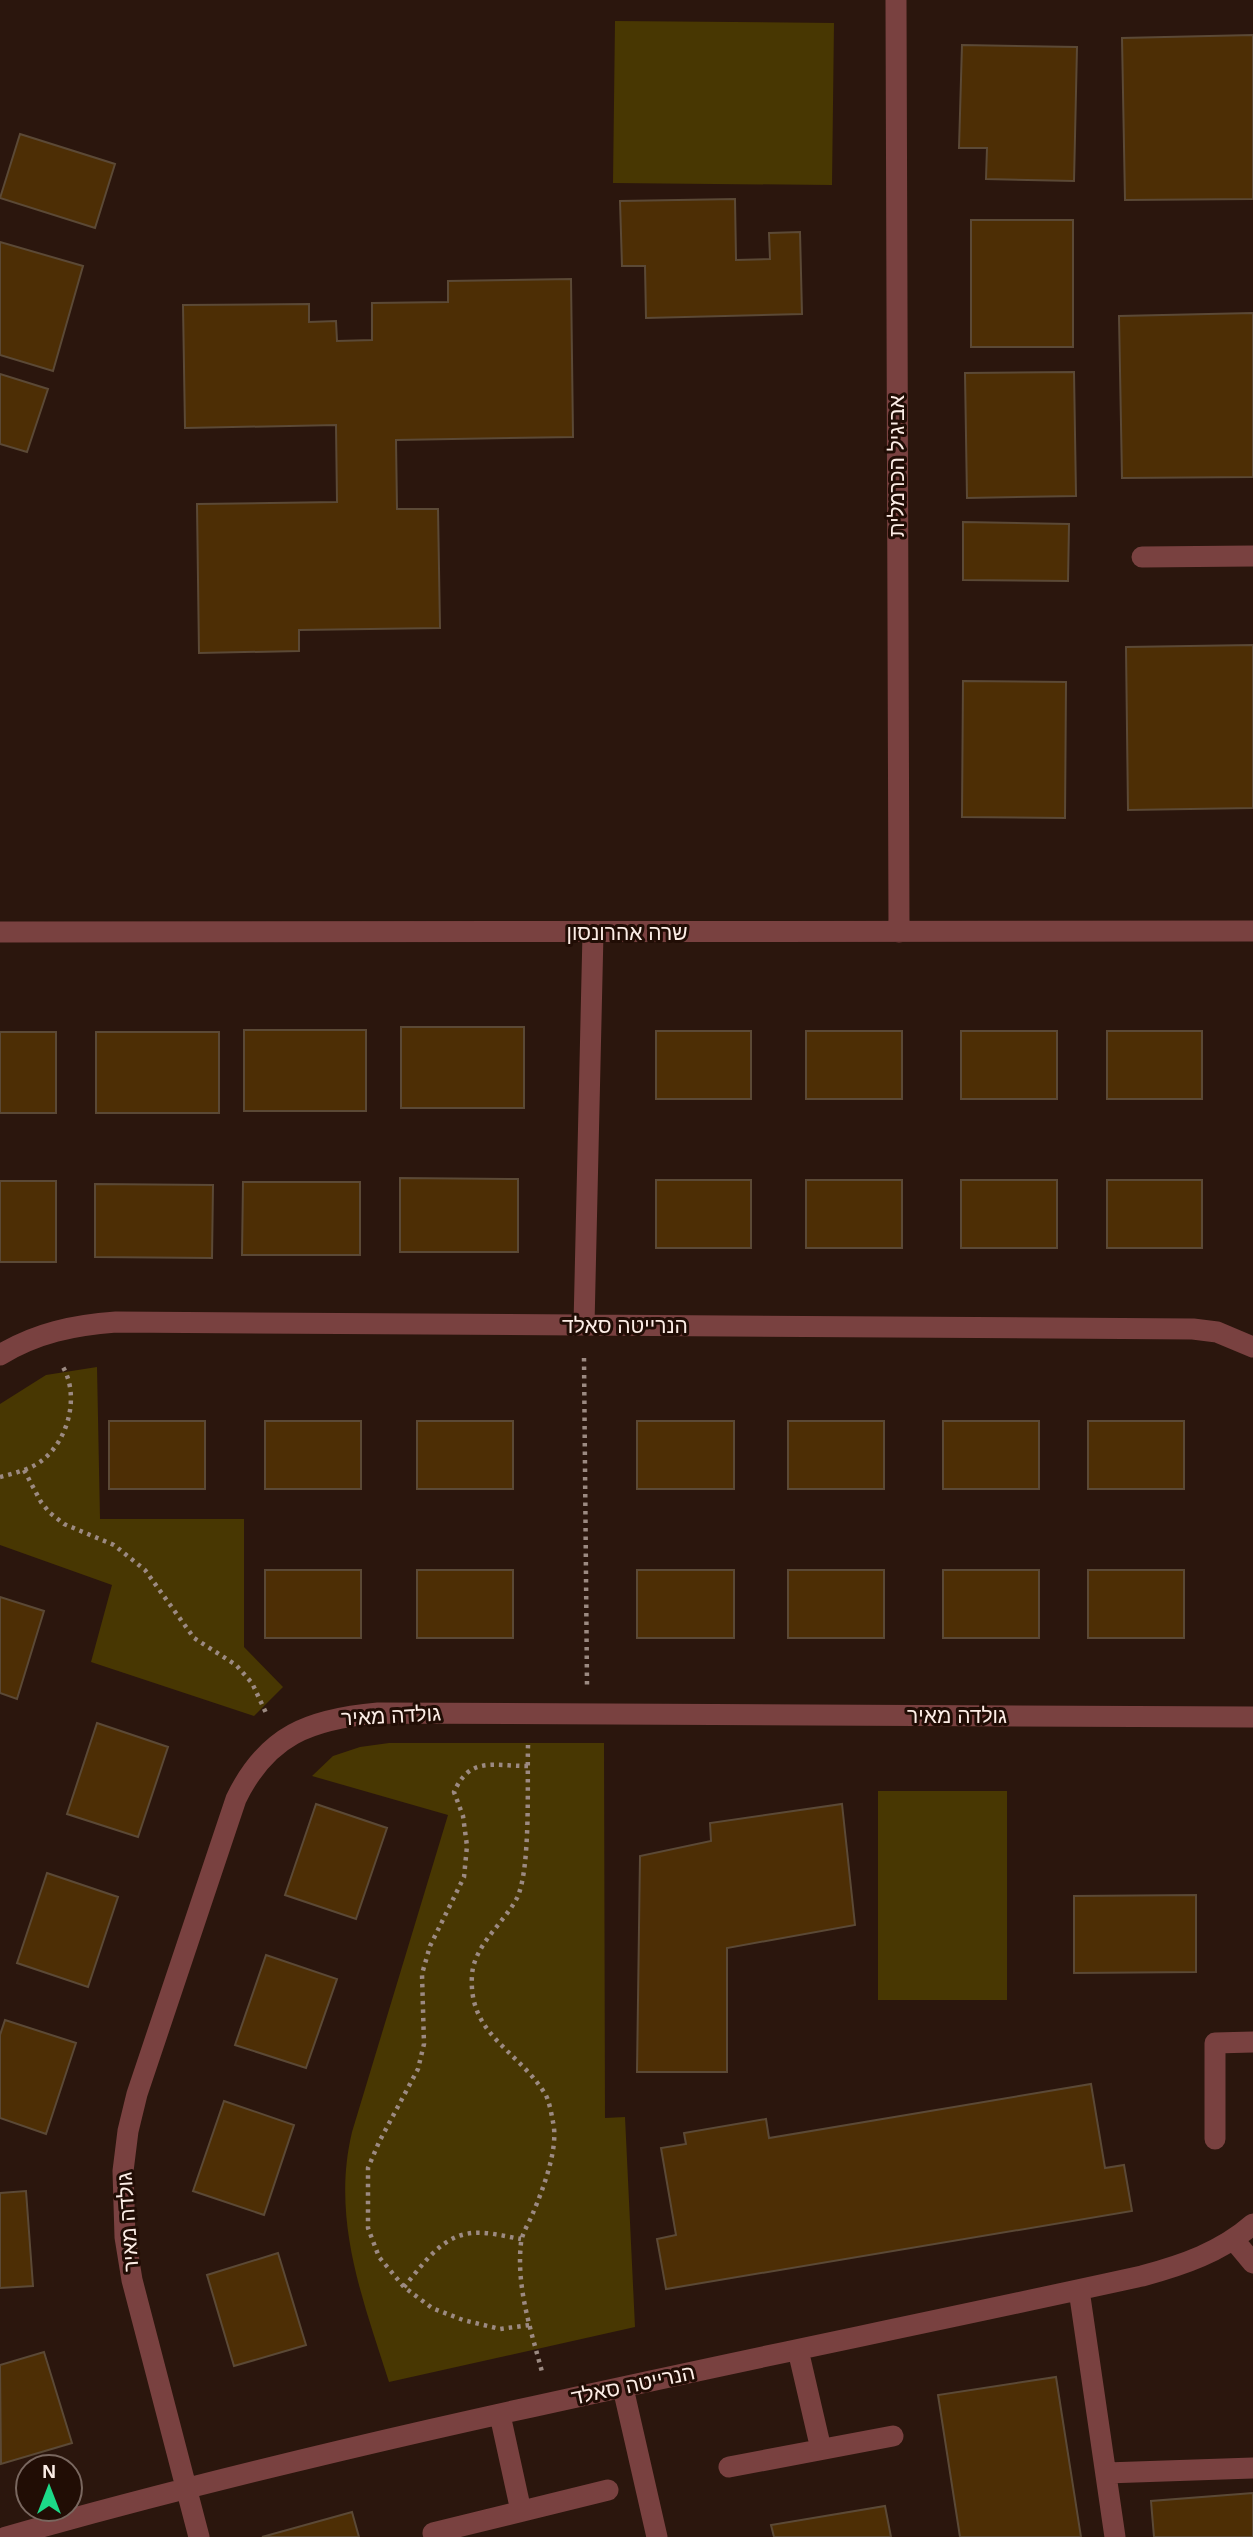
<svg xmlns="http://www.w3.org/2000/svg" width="1253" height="2537" viewBox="0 0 1253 2537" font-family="Arial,'Noto Sans Hebrew',sans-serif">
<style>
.green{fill:#483702}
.building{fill:#4d2e05;stroke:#5b4936;stroke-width:2}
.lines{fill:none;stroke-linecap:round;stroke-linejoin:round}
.path{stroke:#9c8a82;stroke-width:4.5;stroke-dasharray:3.5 5;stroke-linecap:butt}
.minor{stroke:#794140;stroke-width:21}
.labels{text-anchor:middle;stroke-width:6;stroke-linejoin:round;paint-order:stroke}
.street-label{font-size:21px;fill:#fcede6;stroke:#210d05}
</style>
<rect width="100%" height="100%" fill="#2b160d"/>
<path class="green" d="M615 21 834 23 832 185 613 183Z
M97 1367 100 1519H244V1647L283 1687 254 1716 91 1662 112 1585 0 1545V1404L46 1375Z
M389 1743H604L605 2118 625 2117 635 2327 389 2382C363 2300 331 2220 352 2132L448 1815 312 1776 333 1756 360 1747Z
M878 1791H1007V2000H878Z"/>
<path class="building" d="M1253 35V199L1125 200 1122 38Z
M962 45 1077 47 1074 181 986 179 987 148H959Z
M20 134 115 164 95 228 0 198Z
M735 199 736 260 770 259 769 233 800 232 802 314 646 318 645 266H622L620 201Z
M971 220H1073V347H971Z
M0 242 83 266 53 371 0 355Z
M571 279 573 437 396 440 397 509H438L440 628 299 630V651L199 653 197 504 337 502 336 425 185 428 183 305 309 304V322L336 321 337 341 372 340V303L448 302V281Z
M1253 313V477L1122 478 1119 316Z
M1074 372 1076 496 967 498 965 373Z
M0 374 48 389 27 452 0 444Z
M963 522 1069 524 1068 581 963 580Z
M1253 645V808L1128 810 1126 647Z
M963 681 1066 682 1065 818 962 817Z
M401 1027H524V1108H401Z
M244 1030H366V1111H244Z
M656 1031H751V1099H656Z
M806 1031H902V1099H806Z
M961 1031H1057V1099H961Z
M1107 1031H1202V1099H1107Z
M0 1032H56V1113H0Z
M96 1032H219V1113H96Z
M400 1178 518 1179V1252H400Z
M656 1180H751V1248H656Z
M806 1180H902V1248H806Z
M961 1180H1057V1248H961Z
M1107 1180H1202V1248H1107Z
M0 1181H56V1262H0Z
M243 1182H360V1255H242Z
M95 1184 213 1185 212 1258 95 1257Z
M109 1421H205V1489H109Z
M265 1421H361V1489H265Z
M417 1421H513V1489H417Z
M637 1421H734V1489H637Z
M788 1421H884V1489H788Z
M943 1421H1039V1489H943Z
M1088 1421H1184V1489H1088Z
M265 1570H361V1638H265Z
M417 1570H513V1638H417Z
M637 1570H734V1638H637Z
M788 1570H884V1638H788Z
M943 1570H1039V1638H943Z
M1088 1570H1184V1638H1088Z
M0 1597 44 1611 17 1699 0 1693Z
M97 1723 168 1747 138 1837 67 1814Z
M316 1804 387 1828 356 1919 285 1895Z
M842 1804 855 1925 727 1948V2072H637L640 1856 711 1841 710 1823Z
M47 1873 118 1897 88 1987 17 1963Z
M1196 1895V1972L1074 1973V1896Z
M266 1955 337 1979 306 2068 235 2045Z
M5 2020 76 2043 46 2134 0 2118V2035Z
M1091 2084 1105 2168 1124 2165 1132 2211 666 2289 657 2239 676 2235 661 2148 686 2144 684 2133 766 2119 769 2138Z
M224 2101 294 2125 264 2215 193 2191Z
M26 2191 33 2286 0 2288V2193Z
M278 2253 306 2345 234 2366 207 2275Z
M44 2352 72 2443 1 2464 0 2365Z
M1056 2377 1081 2537H960L938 2395Z
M1253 2493V2537H1154L1151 2501Z
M885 2506 891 2537H774L771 2525Z
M352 2512 359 2537H262Z"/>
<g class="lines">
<path class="path" d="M584 1358 587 1685
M24 1470 41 1502 50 1513 64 1524 114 1545 145 1570 194 1638 236 1665 252 1683 267 1715
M0 1477C15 1473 33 1469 45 1458 70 1436 80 1392 61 1364
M528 1745C527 1781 531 1869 517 1898 504 1923 474 1945 472 1975 468 2034 515 2048 544 2092 549 2099 551 2112 553 2122 559 2148 543 2189 533 2213 529 2223 522 2233 521 2243 516 2287 531 2330 542 2372
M528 1766C493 1766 470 1756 454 1792L463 1816 467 1846 464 1877 430 1946 422 1974 424 2044 418 2069 379 2142 368 2168V2228L379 2257 404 2287 432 2308 463 2320 500 2329 530 2325
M404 2287C420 2268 439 2239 466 2234 483 2230 503 2236 521 2239"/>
<path class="minor" d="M896 0 899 932
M1142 557 1253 556
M0 932 1253 931
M584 1325 593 933
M0 1355C36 1333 74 1325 116 1322L1193 1329 1217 1332 1253 1347
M1215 2139V2043L1253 2042
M1233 2239 1253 2263
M1079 2290 1115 2537
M798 2350 821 2449
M623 2388 657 2537
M500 2415 521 2511
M729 2467 893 2436
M1106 2473 1253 2468
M433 2533 608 2490
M6 2537C380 2431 763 2359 1142 2276 1183 2265 1221 2252 1253 2224
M199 2537 132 2280 125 2237 123 2171 128 2131 137 2094 236 1799C267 1735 310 1719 378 1713L1253 1717"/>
</g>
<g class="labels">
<g class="street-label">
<text transform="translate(897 466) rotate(-90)" y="7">אביגיל הכרמלית</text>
<text x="627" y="940">שרה אהרונסון</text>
<text x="625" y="1333">הנרייטה סאלד</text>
<text transform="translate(391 1716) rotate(-3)" y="7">גולדה מאיר</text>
<text x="957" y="1723">גולדה מאיר</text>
<text transform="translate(128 2222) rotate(-94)" y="7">גולדה מאיר</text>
<text transform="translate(633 2385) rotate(-12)" y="7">הנרייטה סאלד</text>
</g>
</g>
<g transform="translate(49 2488)"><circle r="33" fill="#210d05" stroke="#79675f" stroke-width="2"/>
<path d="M0-5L12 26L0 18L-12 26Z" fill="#1cd988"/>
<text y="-10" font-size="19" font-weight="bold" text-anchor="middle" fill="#fcede6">N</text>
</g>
</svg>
